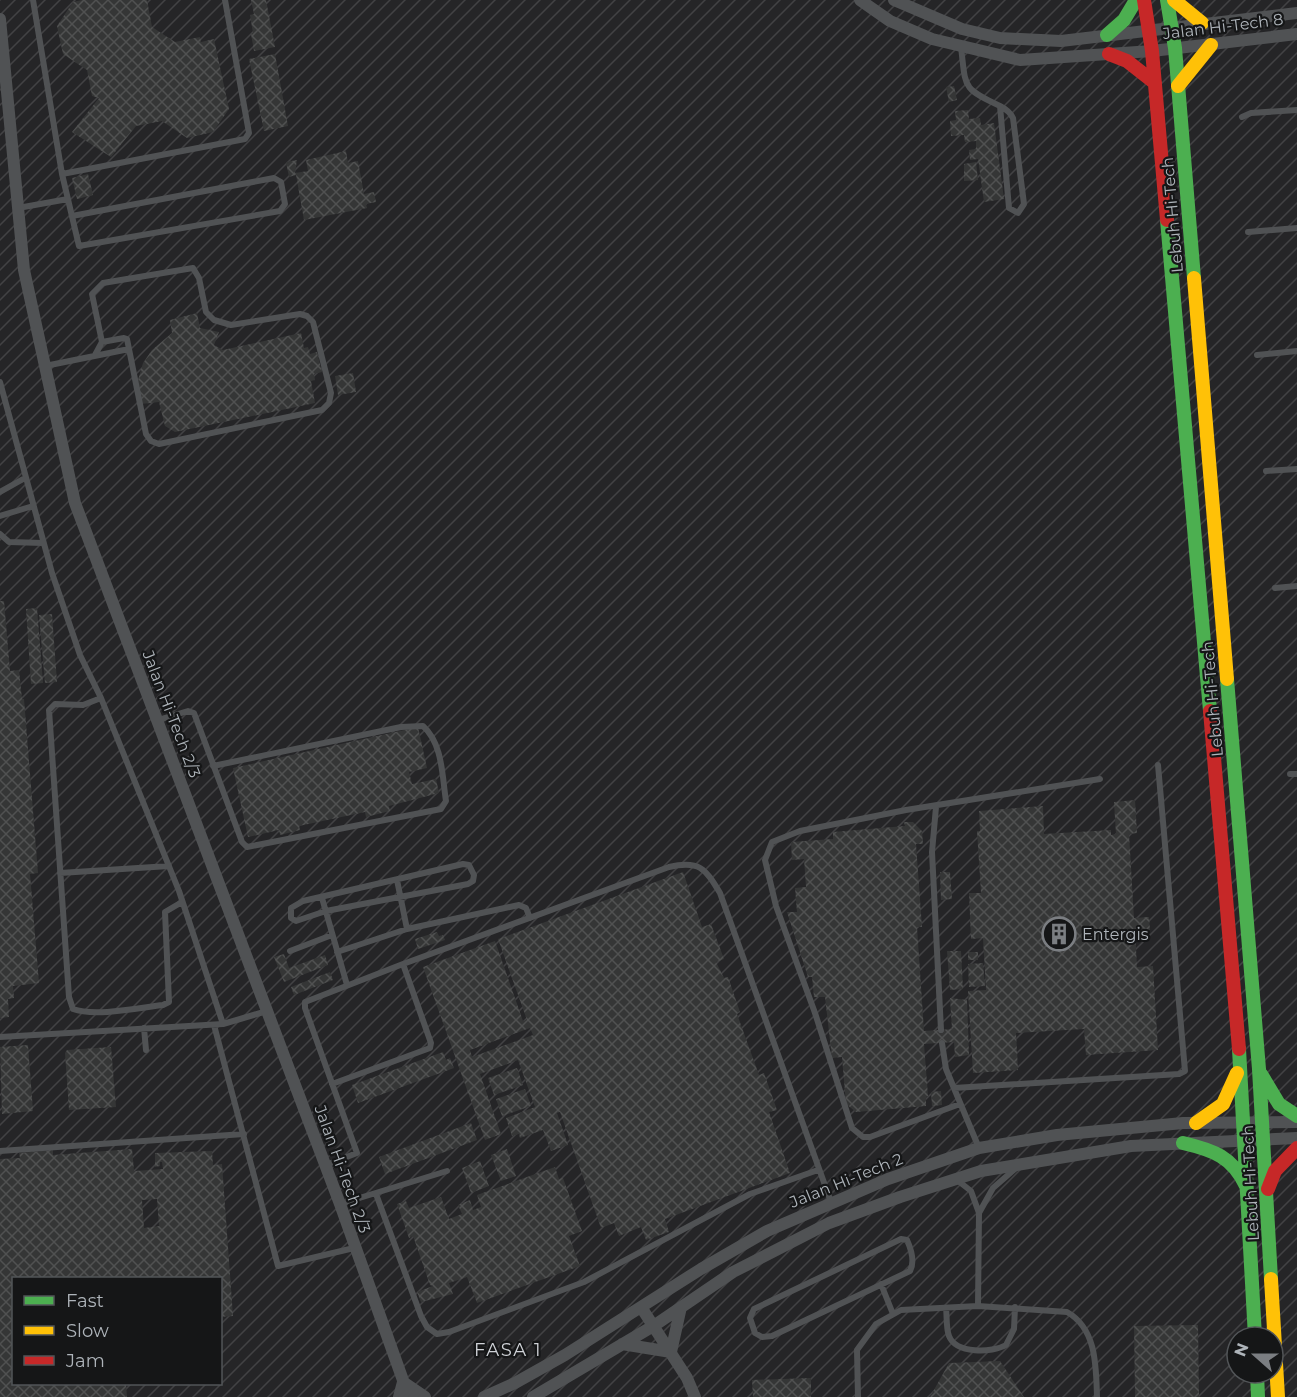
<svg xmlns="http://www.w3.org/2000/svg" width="1297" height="1397" viewBox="0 0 1297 1397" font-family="Montserrat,sans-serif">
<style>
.industrial{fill:url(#industrial-furrows);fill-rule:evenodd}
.building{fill:url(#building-cross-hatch);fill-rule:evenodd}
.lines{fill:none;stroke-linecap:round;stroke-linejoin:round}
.lane{stroke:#505254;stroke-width:6}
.street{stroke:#505254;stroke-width:12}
.fast{stroke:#4caf50;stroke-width:14}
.slow{stroke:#ffc107;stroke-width:14}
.jam{stroke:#c62828;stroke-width:14}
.labels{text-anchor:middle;stroke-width:4.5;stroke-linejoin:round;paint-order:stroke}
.street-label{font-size:16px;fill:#aeb4ba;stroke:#151617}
.poi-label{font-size:16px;fill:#aeb4ba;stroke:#151617;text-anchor:start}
.neighbourhood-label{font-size:18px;letter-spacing:1.5px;fill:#cfd2d7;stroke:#151617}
</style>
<defs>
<pattern id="industrial-furrows" width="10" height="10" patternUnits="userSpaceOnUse" patternTransform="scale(1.5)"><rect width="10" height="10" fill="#252527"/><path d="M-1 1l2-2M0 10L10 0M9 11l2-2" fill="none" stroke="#424244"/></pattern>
<pattern id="building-cross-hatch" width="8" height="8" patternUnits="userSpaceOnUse" patternTransform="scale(1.5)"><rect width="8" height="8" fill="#353636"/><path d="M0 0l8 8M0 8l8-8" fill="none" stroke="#505151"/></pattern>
</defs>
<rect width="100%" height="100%" fill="#1b1b1b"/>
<path class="industrial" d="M0 0H1297V1397H0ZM14 1278H220V1384H14ZM1237 1337H1273V1373H1237Z"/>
<path class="building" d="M82 0H147L152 27 175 42 200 37 201 42 214 39 229 109 213 132 187 138 162 121 136 126 111 157 72 132 99 98 92 96 87 70 63 54 57 26 73 2Z
M251 0H266L275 47 254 51 251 34 253 33 250 15 254 14Z
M275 54 288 126 264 131 249 59Z
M954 86 957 100 949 102 946 87Z
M968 110 969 119 980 118 981 125 994 123 1004 199 984 202 978 159 970 160 969 150 976 149V141L965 142 964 135 951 136 950 121 956 120 955 111Z
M346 151 348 163 358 161 364 194 374 192 376 202 366 204 367 208 304 220 296 175 289 177 286 162 297 160 295 173 308 171 306 160Z
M976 162 978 180 964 181V164Z
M88 174 93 195 77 199 72 178Z
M197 313 200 328 219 332 214 345 223 350 301 333 304 348 308 347 310 354 317 352 322 372 314 374 315 380 311 381 315 403 175 432 165 426 159 402 141 404 138 380 143 363 152 350 172 333 170 320Z
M353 373 356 392 338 395 335 376Z
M0 601H4L10 671 19 670 22 699H24L38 873 30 874 39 983 13 986 14 998 8 999 9 1017 0 1018Z
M37 608 43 683 31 684 26 609Z
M52 614 57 682 45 683 39 615Z
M418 727 427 768 409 772 412 784 436 779 439 793 389 806 390 811 366 817 365 812 299 826 300 830 280 835 279 830 248 837 233 768Z
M1135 800 1137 833 1129 834 1134 918 1149 917 1150 930H1135L1137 967 1153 966 1158 1050 1086 1055 1084 1029 1016 1033 1018 1070 973 1073 968 991 986 990 983 938 971 939 969 893H981L977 831H980L979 811 1043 806 1044 834 1111 830V835L1116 834 1114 802Z
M904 822H913L922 831 923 844H916L922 927H917L924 1031 952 1029 950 998 967 1000 969 1055 955 1057 954 1042 924 1044 928 1096 926 1097V1106L856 1112 846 1104 842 1057 832 1058 825 997H814L812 977H808L787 912H797L795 888 806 887 804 859 792 860 791 842 833 839V832L905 826Z
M683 872 702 927 711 924 724 959 716 962 724 978 728 977 740 1012 737 1014 759 1075 764 1073 777 1110 769 1112 790 1173 665 1219 669 1232 646 1240 641 1227 619 1236 614 1223 601 1228 560 1112 557 1113 568 1145 551 1151 543 1130 520 1138 519 1134 512 1136 506 1118 535 1107 518 1060 480 1074 501 1134 485 1140 423 967 495 941 523 1021 527 1020 498 939ZM530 1028 533 1035 472 1057 470 1050Z
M940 872H950L952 899 941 900Z
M437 932 439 936 443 935 445 940 418 949 415 939Z
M947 951H961L963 989 950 990Z
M968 952H978V960H968Z
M284 954 289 968 325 955 328 965 284 982 274 957Z
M983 963 985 986 969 987 968 964Z
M330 972 333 980 294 995 291 987Z
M28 1045 33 1111 2 1114 0 1047Z
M111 1047 116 1107 69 1110 65 1053 67 1050Z
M443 1052 446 1060 450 1058 454 1068 358 1103 352 1085Z
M517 1068 523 1085 494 1095 488 1078Z
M525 1089 531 1106 502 1116 496 1099Z
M941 1091 942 1105 932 1106 931 1092Z
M471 1123 477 1140 385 1174 379 1157Z
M132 1149 134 1171 163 1169 162 1162H160V1166L155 1167V1153L212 1151 213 1165 222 1164 233 1316 220 1317V1278H14V1384H126L127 1397H0V1159L20 1158 19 1153 53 1150V1155ZM157 1199 159 1226 144 1228 142 1200Z
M507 1149 516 1176 501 1181 491 1155Z
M480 1161 489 1186 471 1193 462 1168Z
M555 1167 559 1179 563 1178 582 1231 569 1236 580 1266 477 1303 467 1277 449 1283 453 1294 421 1302 417 1292 433 1286 430 1285 413 1236 409 1238 397 1204 406 1201 409 1208 441 1197 449 1219 462 1214 458 1205 470 1200 473 1210 481 1207 477 1195Z
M1198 1325 1199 1397H1135L1134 1326Z
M1000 1361 1024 1397H930L949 1363Z
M811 1378V1397H753L752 1380Z"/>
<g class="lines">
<path class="lane" d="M33 0 62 174 79 246 280 211 285 204 281 182 274 178 72 216
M961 47C966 87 961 88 1000 106 1006 109 1010 112 1013 118L1024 204 1018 213 1009 208 1000 106
M1242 117 1251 113 1297 110
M62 174 245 139 249 133 225 0
M18 208 68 199
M1248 232 1297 228
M95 355 102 342 92 294 103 283 193 268 199 278 206 312 214 320 231 325 300 314 307 316 313 322 331 393 329 403 322 410 159 444 151 441 146 434 127 339 124 338 102 342
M1257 355 1297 351
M45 366 129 349
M0 382 52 573 80 655 101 698 179 891 223 1024
M1266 471 1297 469
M0 492 25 478
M0 516 33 506
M0 534 9 542 43 543
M1275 588 1297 586
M101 698 83 705 55 704 49 710 69 997 73 1009C95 1017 138 1008 163 1005L169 1002 165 912 182 902
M158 720 188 711 194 713 242 842 247 847 441 809 446 801C442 776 443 744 423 726L401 727 213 766
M1290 774H1297
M936 807 932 852 941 1030
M463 864 469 865 474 875 473 881 468 884 326 911 296 921 291 918V908L303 901Z
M60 873 169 866
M397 880 407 929
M322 898 347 985
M290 951 332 935
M337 952 407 929 519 905 526 908 530 918
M403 964 669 867C699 860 705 868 720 893L831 1202
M214 1025 278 1266 354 1248
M144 1028 146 1050
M0 1037 223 1024 267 1011
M942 1043 946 1069 979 1148
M954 1088 1179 1074 1185 1071 1158 765
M960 1104 870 1137H863L852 1128 815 1013 776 906 765 860 772 842 800 831 906 810 1100 779
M0 1151 244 1134
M326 1165 357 1153 305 1008V1002L403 964 431 1043 430 1048 332 1084
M957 1180 971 1191 979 1213 978 1306
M376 1194 421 1316 427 1327 437 1334 449 1332 584 1282 750 1194 818 1170
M340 1204 447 1171
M979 1213 993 1188 1016 1168
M901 1239 907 1240C911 1249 915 1262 910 1271L772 1336 762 1337 755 1333 750 1318 754 1309Z
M881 1284 893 1314
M946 1308C947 1316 946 1329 949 1336 956 1354 992 1353 1006 1345L1014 1329 1015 1307
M858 1397 857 1350 876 1324 901 1310 978 1306 1067 1312C1097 1329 1096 1367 1097 1397"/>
<path class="street" d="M860 0 890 21 932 39 1020 60 1152 51 1297 34
M894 0 962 29 1000 38 1061 41 1297 13
M0 19 24 270 75 503 340 1204 409 1397
M641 1307 687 1378 695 1397
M622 1344 671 1352 681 1307
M399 1397 403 1382 425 1397
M484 1397 515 1383 565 1355 701 1269 767 1231 888 1179 979 1148 1057 1135 1183 1123 1297 1122
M533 1397 655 1325 733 1272 829 1223 900 1197 981 1171 1131 1146 1297 1138"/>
<path class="fast" d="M1167 0 1175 48 1194 278
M1107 35 1124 20 1136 0
M1167 220 1210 711
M1227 679 1259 1069 1271 1279
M1239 1049 1255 1337
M1261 1074 1279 1104 1297 1116
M1183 1143C1213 1150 1233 1157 1246 1186
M1257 1373 1258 1397"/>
<path class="slow" d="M1174 0 1202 23
M1178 86 1211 45
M1194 278 1227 679
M1196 1123 1223 1104 1237 1073
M1271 1279 1278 1397"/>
<path class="jam" d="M1144 0 1152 51 1167 220
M1109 54 1127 61 1155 83
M1210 711 1239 1049
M1268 1189 1275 1171 1297 1148"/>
</g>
<defs>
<symbol id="building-ring" viewBox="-11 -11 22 22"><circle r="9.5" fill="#151617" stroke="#7b7e82" stroke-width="1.5"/><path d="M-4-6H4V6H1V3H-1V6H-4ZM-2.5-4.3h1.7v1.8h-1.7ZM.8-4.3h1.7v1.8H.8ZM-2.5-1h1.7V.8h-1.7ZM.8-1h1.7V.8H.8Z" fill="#7b7e82"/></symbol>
</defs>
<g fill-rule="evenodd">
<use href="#building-ring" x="1040" y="915" width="38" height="38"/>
</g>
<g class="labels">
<g class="street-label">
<text transform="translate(1223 26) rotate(-7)" y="6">Jalan Hi-Tech 8</text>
<text transform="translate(1172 215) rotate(-95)" y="6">Lebuh Hi-Tech</text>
<text transform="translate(1212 699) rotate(-95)" y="6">Lebuh Hi-Tech</text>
<text transform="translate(172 714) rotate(69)" y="6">Jalan Hi-Tech 2/3</text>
<text transform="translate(343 1169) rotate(70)" y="6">Jalan Hi-Tech 2/3</text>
<text transform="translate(846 1180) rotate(-22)" y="6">Jalan Hi-Tech 2</text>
<text transform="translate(1250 1183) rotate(-93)" y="6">Lebuh Hi-Tech</text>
</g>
<g class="poi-label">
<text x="1082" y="940">Entergis</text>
</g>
<g class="neighbourhood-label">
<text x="508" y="1356">FASA 1</text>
</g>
</g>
<rect x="12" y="1277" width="210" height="108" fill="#151617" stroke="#525558" stroke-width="1.5"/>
<rect x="24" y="1296" width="30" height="9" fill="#4caf50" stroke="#525558" stroke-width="1.5"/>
<text x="66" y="1307" font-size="18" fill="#aeb4ba">Fast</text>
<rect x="24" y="1326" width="30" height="9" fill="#ffc107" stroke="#525558" stroke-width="1.5"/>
<text x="66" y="1337" font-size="18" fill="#aeb4ba">Slow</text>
<rect x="24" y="1356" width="30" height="9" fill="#c62828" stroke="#525558" stroke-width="1.5"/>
<text x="66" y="1367" font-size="18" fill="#aeb4ba">Jam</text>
<g transform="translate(1255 1355) rotate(291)"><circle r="28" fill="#151617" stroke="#525558" stroke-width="1.5"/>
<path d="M0-4.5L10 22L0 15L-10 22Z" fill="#7b7e82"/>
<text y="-9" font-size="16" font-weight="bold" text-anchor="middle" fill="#aeb4ba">N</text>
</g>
</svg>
